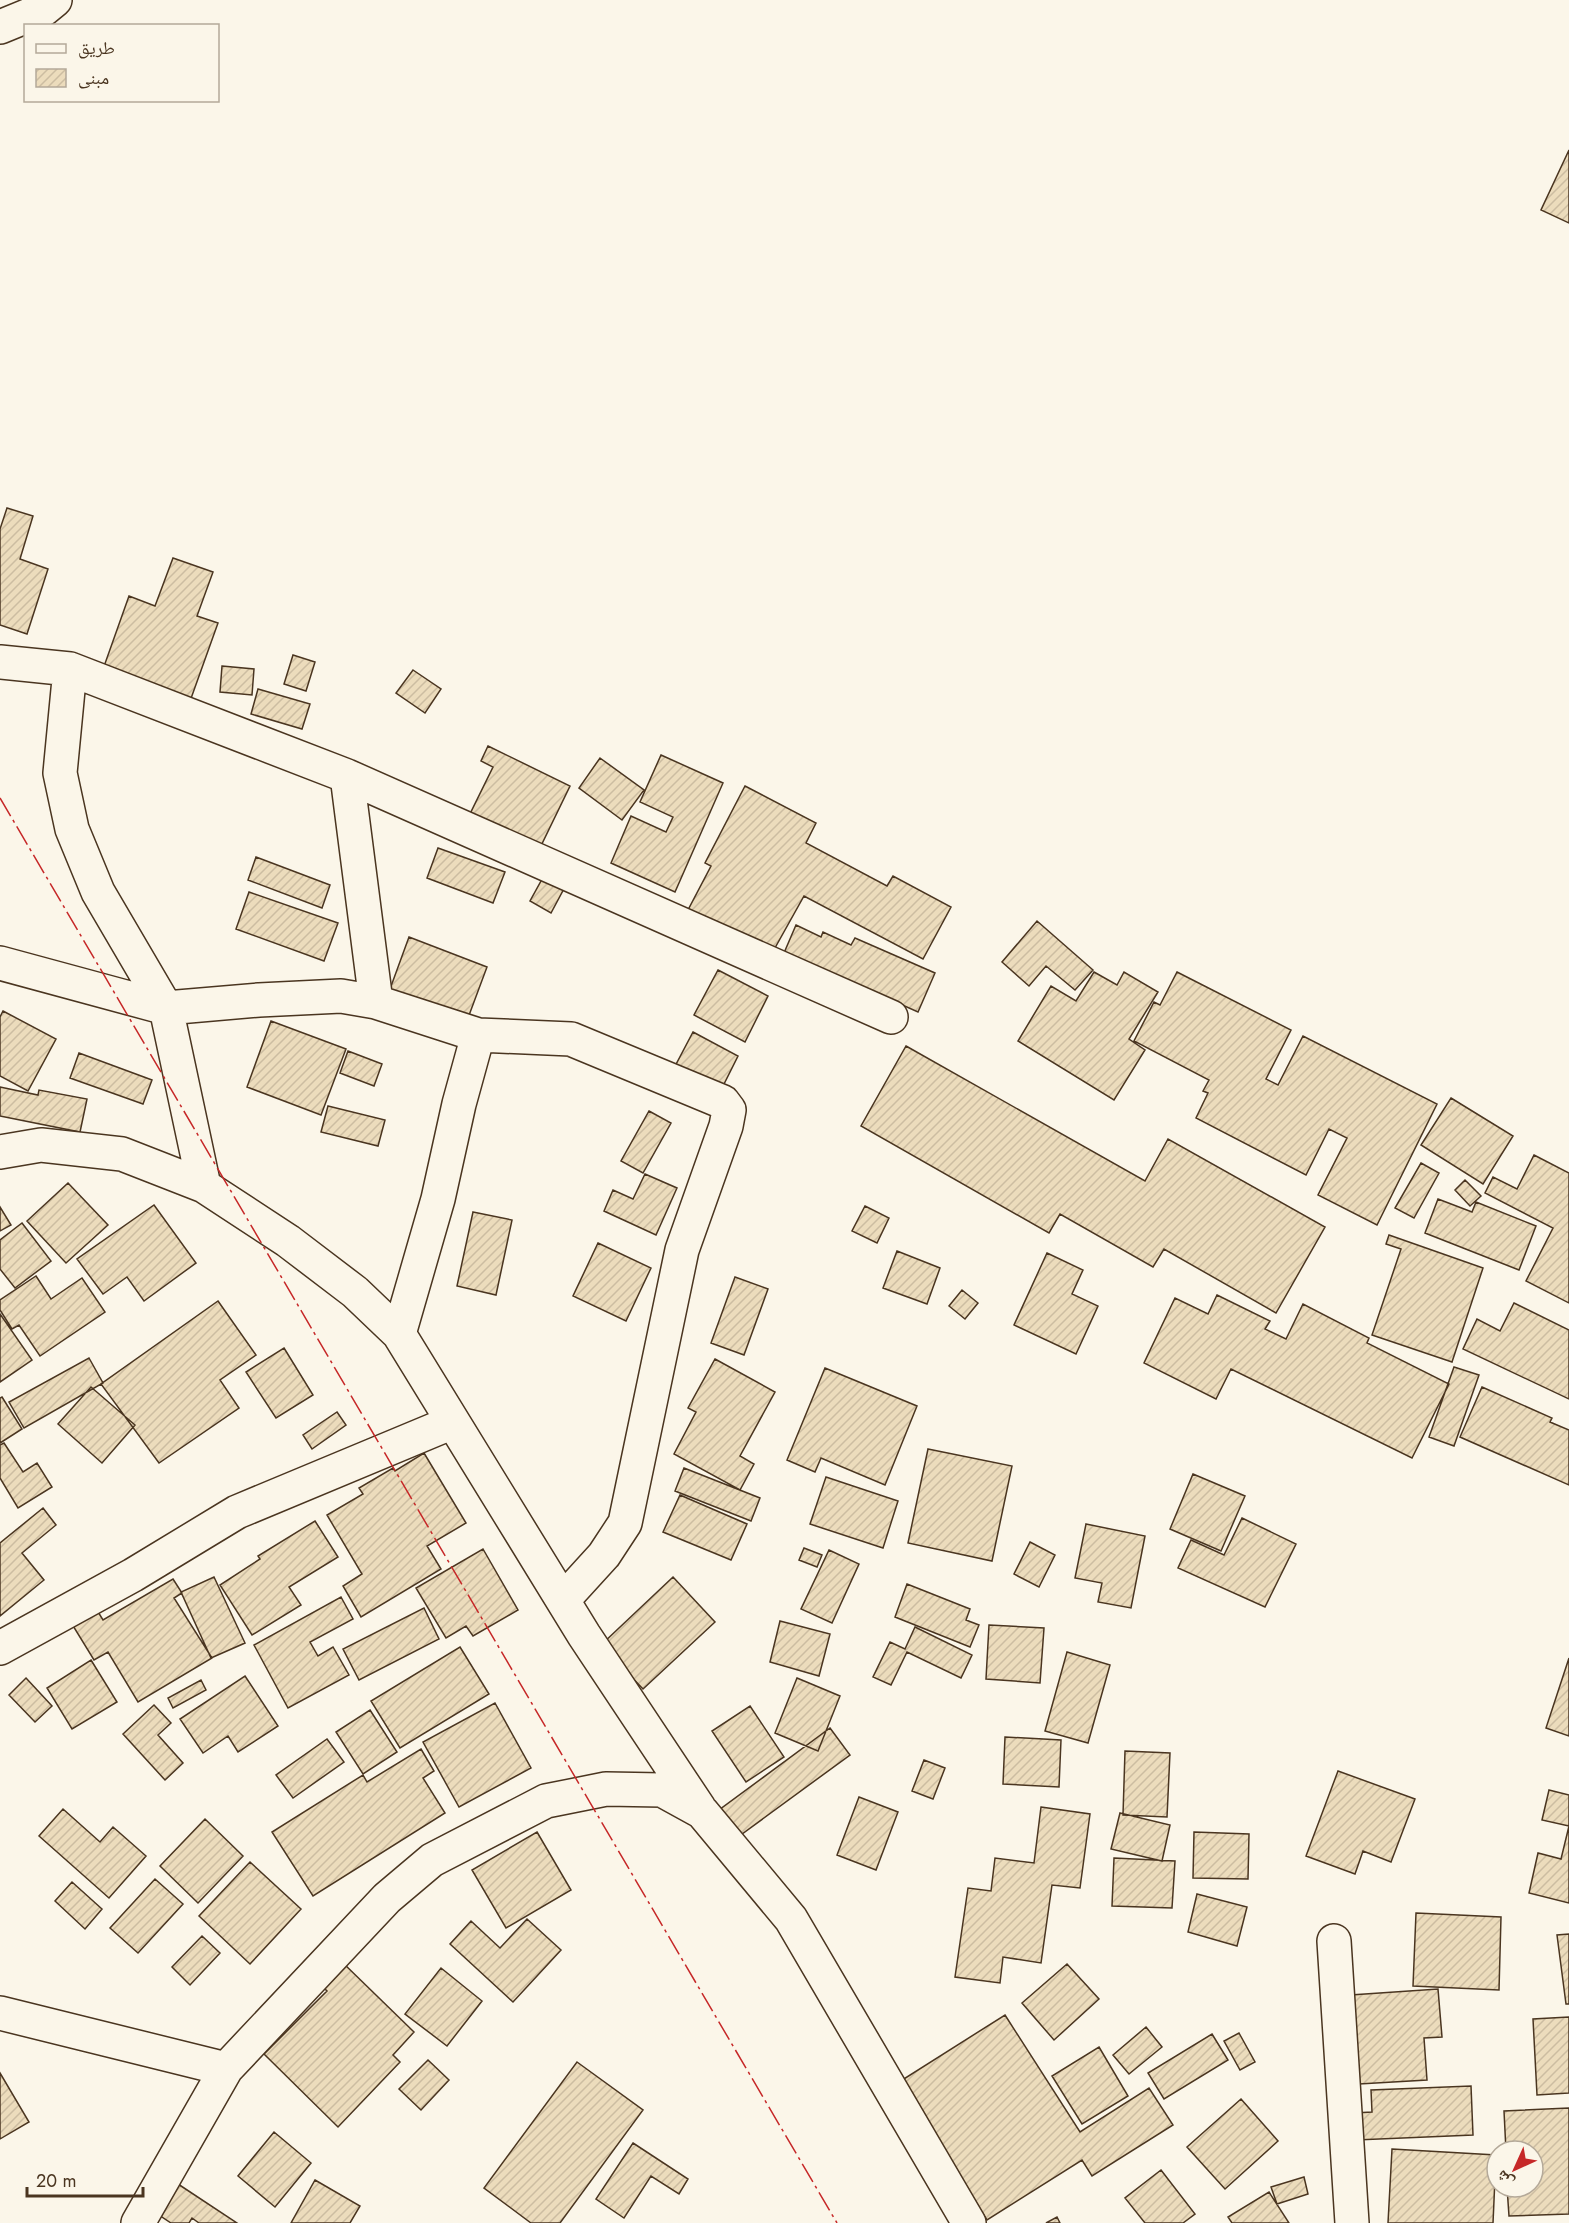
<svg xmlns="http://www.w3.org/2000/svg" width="1569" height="2223" viewBox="0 0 1569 2223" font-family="Jost,'Noto Naskh Arabic',sans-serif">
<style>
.building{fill:url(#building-hatch);stroke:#4a3520;stroke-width:1.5}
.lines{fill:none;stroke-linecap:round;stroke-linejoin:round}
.minor-casing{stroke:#4a3520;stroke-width:36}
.minor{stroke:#fbf6e9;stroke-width:33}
.power{stroke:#c62828;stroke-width:1.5;stroke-dasharray:21 4.5 3 4.5;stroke-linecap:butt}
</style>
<defs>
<pattern id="building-hatch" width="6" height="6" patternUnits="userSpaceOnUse" patternTransform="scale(1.5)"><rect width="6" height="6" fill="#ecdcbc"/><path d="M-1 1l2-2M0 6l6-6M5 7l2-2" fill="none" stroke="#ccbda1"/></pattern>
</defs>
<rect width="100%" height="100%" fill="#fbf6e9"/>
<path class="building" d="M1569 150V223L1541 210Z
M7 508 33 516 20 559 48 569 27 634 0 625V529Z
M173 558 213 572 197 616 218 623 189 704 102 672 129 596 155 606Z
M293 655 315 662 306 691 284 684Z
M222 666 254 669 252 695 220 692Z
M413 670 441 689 425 713 396 693Z
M258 689 310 704 302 729 251 714Z
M488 746 570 786 537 854 467 820 493 767 481 761Z
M661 755 723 783 675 892 611 863 631 816 666 832 673 817 640 802Z
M600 758 644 790 622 820 579 788Z
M745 786 816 823 806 843 887 886 893 876 951 907 923 959 804 896 771 955 688 910 711 866 705 863Z
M438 848 505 872 493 903 427 878Z
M256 857 330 885 322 908 248 880Z
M546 872 567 883 551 913 530 901Z
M249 892 338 923 324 961 236 929Z
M1037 921 1093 970 1075 990 1046 966 1029 986 1002 962Z
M796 925 821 937 823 932 851 945 855 938 935 973 918 1012 824 970 781 960Z
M409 937 487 967 468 1018 390 989Z
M718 970 768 996 745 1042 694 1015Z
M1094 972 1117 985 1124 972 1158 992 1129 1039 1145 1050 1114 1100 1018 1041 1051 986 1076 1001Z
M1177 972 1291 1030 1266 1079 1278 1085 1303 1036 1437 1104 1377 1225 1318 1195 1347 1138 1329 1129 1306 1175 1196 1118 1208 1093 1203 1091 1209 1080 1134 1041 1154 1002 1160 1005Z
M3 1011 56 1039 28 1091 0 1076V1017Z
M271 1021 346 1049 321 1115 247 1087Z
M693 1032 738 1056 718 1096 672 1072Z
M906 1046 1145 1181 1168 1139 1325 1227 1276 1313 1164 1249 1153 1267 1060 1214 1049 1233 861 1126Z
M348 1051 382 1064 374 1086 340 1073Z
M79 1053 152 1080 143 1104 70 1078Z
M0 1087 38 1095 39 1090 87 1099 80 1132 0 1116Z
M1451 1098 1513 1136 1483 1184 1421 1145Z
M328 1106 385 1120 378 1146 321 1132Z
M649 1111 671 1123 643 1173 621 1161Z
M1534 1155 1569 1173V1303L1526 1281 1553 1228 1485 1193 1493 1177 1517 1189Z
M1421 1163 1439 1173 1414 1218 1395 1208Z
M645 1174 677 1188 656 1235 604 1211 613 1190 633 1199Z
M1465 1180 1481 1196 1470 1206 1455 1190Z
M68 1183 108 1225 66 1263 27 1221Z
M1438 1199 1472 1212 1476 1202 1536 1226 1519 1270 1425 1233Z
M154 1205 196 1263 144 1301 127 1277 103 1294 77 1259Z
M865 1206 889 1218 877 1243 852 1231Z
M0 1207 11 1225 0 1231Z
M473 1212 512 1220 496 1295 457 1286Z
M22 1223 51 1261 15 1288 0 1269V1240Z
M1389 1235 1483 1268 1452 1362 1372 1335 1401 1249 1386 1244Z
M598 1243 651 1268 626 1321 573 1296Z
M897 1251 940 1268 927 1304 883 1288Z
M1047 1253 1083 1270 1072 1294 1098 1306 1076 1354 1014 1325Z
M36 1276 51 1299 82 1278 105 1312 40 1356 19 1325 12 1329 0 1310V1300Z
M735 1277 768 1289 744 1355 711 1343Z
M962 1290 978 1303 965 1319 949 1306Z
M1217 1295 1270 1321 1265 1329 1286 1339 1303 1304 1369 1338 1367 1343 1449 1384 1412 1458 1231 1369 1216 1399 1144 1363 1175 1298 1208 1314Z
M218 1301 256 1355 220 1380 239 1408 159 1463 101 1384Z
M1514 1303 1569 1330V1399L1463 1349 1477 1319 1500 1331Z
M0 1314 32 1360 0 1382Z
M284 1348 313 1395 276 1418 246 1372Z
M89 1358 103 1383 24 1428 9 1402Z
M715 1359 775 1392 740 1456 754 1464 740 1490 674 1454 696 1412 688 1408Z
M1454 1367 1479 1375 1454 1446 1429 1437Z
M825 1368 917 1406 885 1485 821 1458 815 1472 787 1460Z
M91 1387 135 1425 102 1463 58 1424Z
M1482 1387 1552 1418 1550 1422 1569 1430V1485L1460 1437Z
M2 1397 22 1429 0 1443V1398Z
M337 1412 346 1425 312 1449 303 1435Z
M4 1443 23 1472 37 1463 52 1487 18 1508 0 1478V1445Z
M928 1449 1012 1466 992 1561 908 1543Z
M424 1453 466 1523 427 1546 441 1569 361 1617 343 1586 362 1574 327 1515 363 1494 359 1488 393 1468 395 1471Z
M684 1468 760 1498 751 1521 675 1491Z
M1193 1474 1245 1496 1221 1551 1170 1529Z
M826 1477 898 1501 883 1548 810 1524Z
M680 1495 747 1524 731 1560 663 1532Z
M43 1508 56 1525 22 1553 44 1580 0 1616V1543Z
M1242 1518 1296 1544 1265 1607 1178 1568 1191 1540 1224 1555Z
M315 1521 338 1557 289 1587 301 1605 252 1635 220 1585 260 1559 258 1556Z
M1086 1524 1145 1536 1131 1608 1098 1602 1102 1583 1075 1578Z
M1030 1542 1055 1555 1039 1587 1014 1574Z
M804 1548 822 1555 817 1567 799 1560Z
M483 1549 518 1610 473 1636 466 1626 446 1638 416 1588Z
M829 1550 859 1564 832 1623 801 1609Z
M214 1577 245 1643 211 1658 181 1592Z
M673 1577 715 1622 643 1689 601 1645Z
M173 1579 182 1593 174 1598 212 1658 138 1702 108 1652 94 1660 67 1616 92 1602 103 1620Z
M907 1584 970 1609 966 1620 979 1625 970 1647 895 1617Z
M341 1597 353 1619 310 1642 318 1656 333 1647 349 1675 288 1708 254 1645Z
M424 1608 439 1639 359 1680 343 1649Z
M780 1621 830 1634 819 1676 770 1662Z
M989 1625 1044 1628 1040 1683 986 1679Z
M915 1627 972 1655 961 1678 907 1652 891 1685 873 1677 890 1642 905 1649Z
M460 1647 489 1694 400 1748 371 1701Z
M1067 1652 1110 1665 1088 1743 1045 1731Z
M1569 1658V1736L1546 1728Z
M91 1660 117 1702 72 1729 47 1688Z
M245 1676 278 1726 238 1752 228 1736 203 1753 180 1719Z
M26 1678 52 1706 35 1722 9 1695Z
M797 1678 840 1696 818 1751 775 1733Z
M201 1680 206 1690 173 1708 168 1698Z
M495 1703 531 1768 459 1807 423 1742Z
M154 1705 171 1723 158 1735 183 1763 165 1780 123 1734Z
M750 1706 784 1757 746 1782 712 1731Z
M370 1710 397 1752 363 1774 336 1732Z
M830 1728 850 1755 738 1837 719 1810Z
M1005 1737 1061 1740 1059 1787 1003 1784Z
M327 1739 344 1762 293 1798 276 1775Z
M421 1749 434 1771 423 1778 445 1813 313 1896 272 1832 363 1775 367 1782Z
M1125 1751 1170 1753 1167 1817 1123 1815Z
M924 1760 945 1768 933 1799 912 1791Z
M1338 1771 1415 1799 1391 1862 1363 1851 1355 1874 1306 1856Z
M1549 1790 1569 1795V1903L1529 1893 1538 1853 1561 1859 1569 1826 1542 1820Z
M859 1797 898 1812 876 1870 837 1855Z
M1041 1807 1090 1814 1080 1888 1052 1885 1041 1963 1003 1957 1000 1983 955 1977 968 1888 991 1891 995 1858 1034 1863Z
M63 1809 100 1842 113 1827 146 1856 109 1898 39 1836Z
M1120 1813 1170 1825 1162 1861 1111 1849Z
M205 1819 243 1856 198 1903 160 1866Z
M537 1832 571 1890 506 1928 472 1870Z
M1194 1832 1249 1834 1248 1879 1193 1878Z
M1114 1858 1175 1861 1172 1908 1112 1906Z
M250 1862 301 1909 250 1964 199 1916Z
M155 1879 183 1904 138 1953 110 1928Z
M72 1882 102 1909 85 1929 55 1901Z
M1197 1894 1247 1907 1237 1946 1188 1932Z
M1416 1913 1501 1917 1499 1990 1413 1986Z
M527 1919 561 1950 513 2002 450 1944 471 1921 500 1948Z
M1569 1934V2004H1566L1557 1935Z
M202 1936 220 1953 190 1985 172 1967Z
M341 1961 414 2032 393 2055 400 2062 338 2127 264 2054 327 1991 319 1983Z
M1067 1964 1099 1999 1054 2040 1022 2003Z
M441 1968 482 2001 447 2046 405 2014Z
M1438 1989 1442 2037 1424 2038 1427 2080 1342 2085 1336 1996Z
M1005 2015 1080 2132 1149 2088 1173 2125 1092 2176 1082 2160 987 2220 899 2082Z
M1569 2017V2093L1537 2095 1533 2019Z
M1146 2027 1162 2047 1129 2074 1113 2055Z
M1239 2033 1255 2062 1240 2070 1224 2041Z
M1212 2034 1228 2060 1164 2099 1148 2073Z
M1099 2047 1128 2096 1082 2124 1052 2076Z
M428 2060 449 2080 421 2110 399 2089Z
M577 2062 643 2110 560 2223H531L484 2188Z
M0 2073 29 2122 0 2139Z
M1471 2086 1473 2135 1356 2140 1354 2113 1372 2112 1371 2090Z
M1241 2099 1278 2141 1225 2189 1187 2147Z
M1569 2108V2214L1509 2216 1507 2187H1533V2151H1506L1504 2111Z
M274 2132 311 2163 275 2207 238 2176Z
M633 2143 688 2179 679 2194 651 2176 624 2218 596 2199Z
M1392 2149 1496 2155 1493 2223H1388Z
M1161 2170 1195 2214 1183 2223H1145L1125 2198Z
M1304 2177 1308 2194 1277 2204 1271 2187Z
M315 2180 360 2206 350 2223H291Z
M178 2184 237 2223H199L192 2218 189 2223H171L159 2215Z
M1269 2192 1289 2223H1232L1228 2217Z
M1057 2217 1060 2223H1046Z"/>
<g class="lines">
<defs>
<path id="minor" d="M0 27 44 9 55 0
M0 662 70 669 347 776 891 1017
M70 669 60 773 72 829 98 892 166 1008 204 1186
M347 776 376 1002
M0 963 166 1008 259 1000 341 996 376 1002 478 1035 459 1104 438 1199 399 1334
M478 1035 571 1039 723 1102 729 1110 726 1126 682 1250 625 1523 604 1555 563 1600
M0 1152 41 1145 122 1154 204 1186 288 1241 355 1292 399 1334 584 1635 699 1808
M0 1648 133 1575 237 1512 453 1422
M1334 1941 1352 2223
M0 2013 226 2069
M138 2223 226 2069 387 1898 432 1860 546 1801 606 1789 662 1790 702 1812 791 1919 969 2223"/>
</defs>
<use href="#minor" class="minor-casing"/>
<use href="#minor" class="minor"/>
<path class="power" d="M0 798 837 2223"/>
</g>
<rect x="24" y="24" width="195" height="78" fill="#fbf6e9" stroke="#b4a999" stroke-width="1.5"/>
<rect x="36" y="44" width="30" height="9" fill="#fbf6e9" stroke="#b4a999" stroke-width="1.5"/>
<text x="78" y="54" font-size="18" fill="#4a3520">طريق</text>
<rect x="36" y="69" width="30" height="18" fill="url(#building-hatch)" stroke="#b4a999" stroke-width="1.5"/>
<text x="78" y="84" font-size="18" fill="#4a3520">مبنى</text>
<g transform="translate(1515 2169) rotate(225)"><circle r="28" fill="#fbf6e9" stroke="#b4a999" stroke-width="1.5"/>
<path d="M0-4.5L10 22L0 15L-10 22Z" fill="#c62828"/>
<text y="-9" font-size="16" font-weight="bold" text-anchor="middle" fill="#4a3520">ش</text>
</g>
<path d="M27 2187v9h116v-9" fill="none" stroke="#4a3520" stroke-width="3"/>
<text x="36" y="2187" font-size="18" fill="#4a3520" stroke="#fbf6e9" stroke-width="4.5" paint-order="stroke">20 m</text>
</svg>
